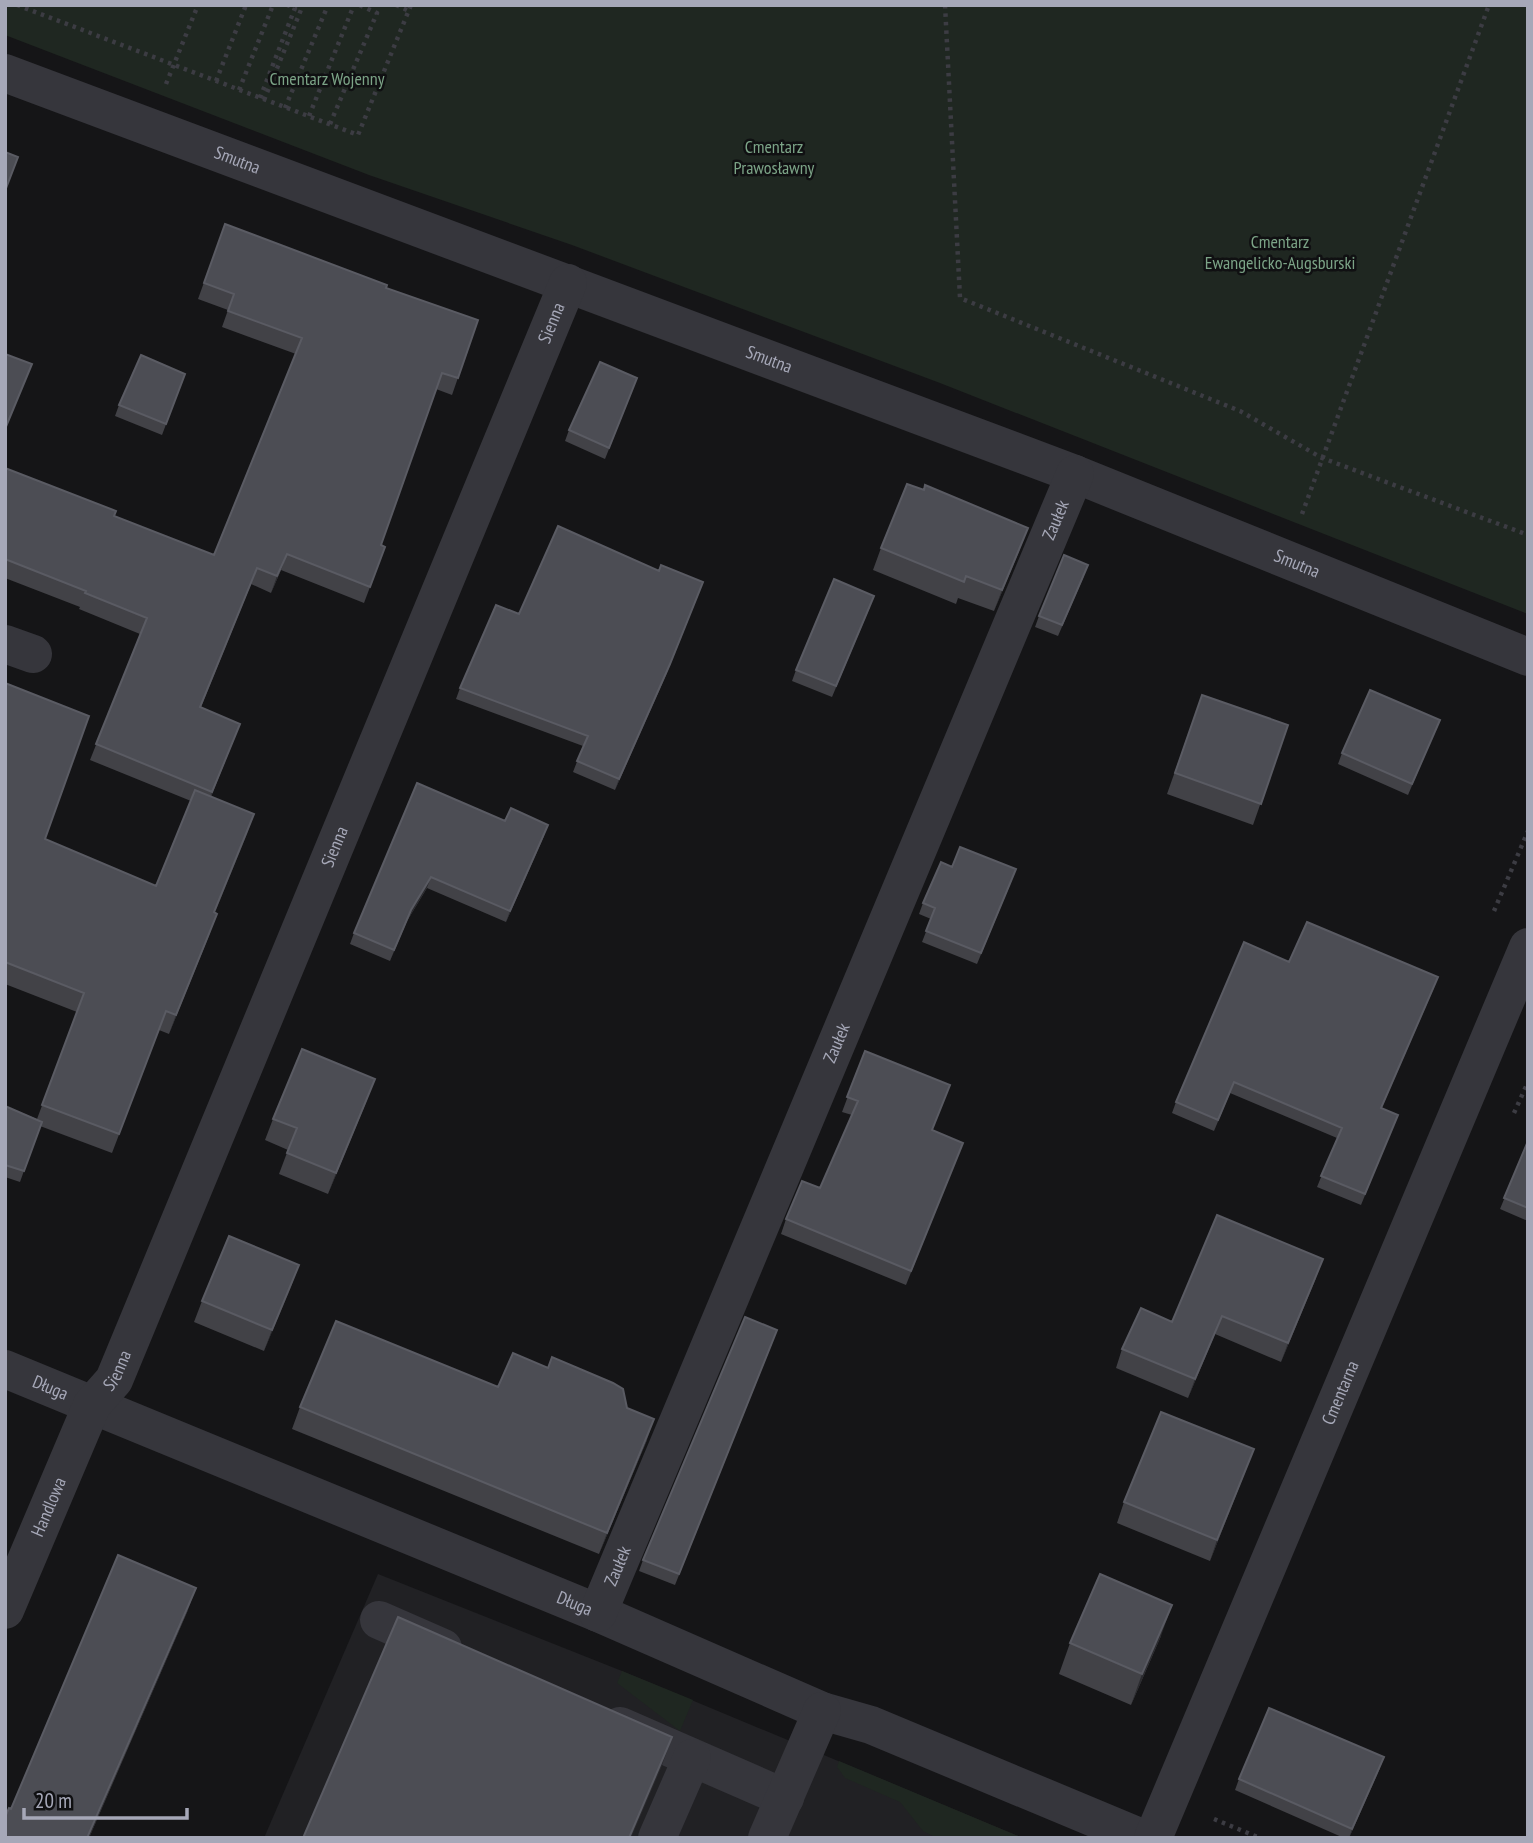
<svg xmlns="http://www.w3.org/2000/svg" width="1533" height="1843" viewBox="0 0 1533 1843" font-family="'PT Sans Narrow',sans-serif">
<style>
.built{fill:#212124}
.green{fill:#1f2721}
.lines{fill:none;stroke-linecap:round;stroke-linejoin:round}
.path{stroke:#3c3c43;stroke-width:4.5;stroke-dasharray:3.5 5;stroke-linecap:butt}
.minor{stroke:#36363c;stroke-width:38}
.wall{fill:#424247}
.shaded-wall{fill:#2b2b2f}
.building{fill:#4c4d54;stroke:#5a5b63;stroke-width:2}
.labels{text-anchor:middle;stroke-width:5;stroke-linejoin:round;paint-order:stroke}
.park-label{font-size:18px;fill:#7ca487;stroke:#101012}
.street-label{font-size:18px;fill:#a6a8b8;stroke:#101012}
</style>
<rect width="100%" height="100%" fill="#151517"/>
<path class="built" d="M378 1574 622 1671 1023 1838H264Z"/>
<path class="green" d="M5 5H1528V614L940 383 572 245 369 175 5 35Z
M622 1671 693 1700 680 1731 617 1683Z
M839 1761 1023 1838H937L923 1831 900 1802 845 1778 837 1767Z"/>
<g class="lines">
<path class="path" d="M17 5 358 135 411 5
M396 5 409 11
M945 5 960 298 1240 411 1322 458 1528 535
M216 81 246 5
M166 84 198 5
M239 90 273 5
M260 98 295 8 287 5
M264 100 303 5
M285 108 328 5
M309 116 354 5
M330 124 377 13 359 5
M1302 514 1489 5
M1494 911 1528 831
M1514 1113 1528 1082
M1214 1819 1260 1838"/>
<g class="minor">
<path id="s1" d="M5 73 1075 474 1528 657"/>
<path d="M5 644 33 654"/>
<path id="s2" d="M5 1369 598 1613 822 1711 871 1725 1142 1838"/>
<path id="s3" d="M5 1610 92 1405 114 1380 568 283"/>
<path id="s4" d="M598 1613 1075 474"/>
<path d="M379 1620 443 1648"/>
<path d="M620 1726 785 1798"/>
<path d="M657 1838 692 1758"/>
<path d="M767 1838 822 1711"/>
<path id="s5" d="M1153 1838 1528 947"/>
</g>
</g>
<path class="wall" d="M225 224 386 288 478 320 452 395 436 389 381 545 385 547 364 603 281 570 271 593 251 584 201 707 240 724 211 797 254 814 214 913 210 933 169 1034 159 1030 112 1153 40 1126 20 1182 5 1177V1106L37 1119 77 1012 5 984V683L45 839 156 886 191 801 90 760 140 634 79 609 80 607 5 578V468L114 517 214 555 296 354 222 327 228 310 198 299Z
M185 374 162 435 115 416 119 405Z
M633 389 605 459 565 441 569 430Z
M881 548 1020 549 994 611 958 598 956 604 873 570Z
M1084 576 1058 636 1035 627 1039 616Z
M699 593 666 675 615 790 573 772 583 746 456 699 460 688 519 614Z
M870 607 832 697 792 681 796 670Z
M1202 695 1288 725 1253 825 1167 794Z
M1440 720 1408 795 1338 764 1342 753Z
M505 821 544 836 506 922 427 888 407 921 390 961 350 944 354 933Z
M952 867 1012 880 977 964 922 942 931 919 919 914 923 903Z
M1289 962 1438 977 1381 1108 1398 1115 1361 1205 1317 1187 1337 1138 1230 1093 1214 1131 1172 1113 1176 1102Z
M865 1051 933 1130 963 1143 906 1285 781 1234 786 1219 820 1188 852 1115 842 1112Z
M367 1100 328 1194 279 1174 288 1150 265 1140 273 1119Z
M1528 1141V1221L1500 1209Z
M299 1265 264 1351 194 1322 202 1301Z
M1316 1278 1281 1362 1215 1334 1188 1398 1116 1368 1122 1349Z
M773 1341 675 1585 639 1571 643 1560Z
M548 1368 627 1408 647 1440 599 1554 292 1429 300 1407 498 1387Z
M1254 1449 1210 1561 1117 1523 1124 1502Z
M188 1610 89 1838H5L11 1809Z
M1161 1636 1131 1705 1059 1674 1070 1643Z
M1380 1768 1349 1838H1344L1235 1790 1239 1779Z"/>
<path class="shaded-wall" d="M1028 528 1020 549 994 611 1002 590Z
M287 554 281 570 271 593 277 576Z
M257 568 251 584 194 723 200 707Z
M699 593 666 675 615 790 619 779Z
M240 724 234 740 206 808 212 792Z
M254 814 247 834 207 932 214 912Z
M548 825 544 836 506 922 510 911Z
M431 877 427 888 407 921 390 961 411 910Z
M217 914 210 933 169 1034 176 1015Z
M1438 977 1434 988 1377 1119 1381 1108Z
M375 1079 367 1100 328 1194 336 1173Z
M1323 1259 1316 1278 1281 1362 1288 1343Z
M299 1265 291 1287 264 1351 272 1330Z
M1222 1316 1215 1334 1188 1398 1195 1379Z
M654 1419 647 1440 599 1554 607 1533Z
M1254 1449 1246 1470 1210 1561 1217 1540Z
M196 1588 188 1610 133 1737 141 1716Z
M1172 1605 1161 1636 1131 1705 1142 1674Z
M140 1715 132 1737 89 1838H87Z
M672 1737 661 1768 631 1838H629Z
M1384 1757 1380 1768 1349 1838 1352 1829Z"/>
<path class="building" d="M5 152 18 157 5 191Z
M225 224 387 285 386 288 478 320 458 378 442 373 381 545 385 547 370 587 287 554 277 576 257 568 200 707 240 724 212 792 96 744 147 618 85 593 86 591 5 559V468L116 511 114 516 214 555 302 338 228 311 234 294 204 283Z
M5 354 32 364 5 429Z
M141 355 185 374 166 424 119 405Z
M600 362 637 378 609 448 569 430Z
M907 484 924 490 925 485 1028 528 1002 590 966 576 964 582 881 548Z
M558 526 659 571 661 565 703 582 670 664 619 779 577 761 588 736 460 688 496 605 519 614Z
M1064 555 1088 565 1062 625 1039 616Z
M834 579 874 596 836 686 796 670Z
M5 683 89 716 45 839 156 886 195 790 254 814 214 912 217 914 176 1015 166 1011 119 1134 42 1105 84 993 5 962Z
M1370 690 1440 720 1412 784 1342 753Z
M1202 695 1288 725 1261 804 1175 773Z
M417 783 505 821 511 808 548 825 510 911 431 877 411 910 394 950 354 933Z
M960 847 1016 869 981 953 926 931 935 908 923 903 941 862 952 867Z
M1307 922 1438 977 1381 1108 1398 1115 1365 1194 1321 1176 1342 1128 1234 1082 1218 1120 1176 1102 1244 942 1289 962Z
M302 1049 375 1079 336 1173 287 1153 297 1128 273 1119Z
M865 1051 950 1085 932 1130 963 1143 911 1271 786 1219 802 1181 820 1188 858 1101 847 1097Z
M5 1106 42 1122 24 1171 5 1165Z
M1528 1141V1208L1504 1198Z
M1217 1215 1323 1259 1288 1343 1222 1316 1195 1379 1122 1349 1141 1308 1172 1322Z
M229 1236 299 1265 272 1330 202 1301Z
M745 1317 777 1330 679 1574 643 1560Z
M336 1321 498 1387 513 1353 548 1368 552 1357 613 1383 623 1389 627 1408 654 1419 607 1533 300 1407Z
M1161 1412 1254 1449 1217 1540 1124 1502Z
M118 1555 196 1588 87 1838H5V1817L9 1808 11 1809Z
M1100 1574 1172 1605 1142 1674 1070 1643Z
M398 1617 672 1737 629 1838H303Z
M1269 1708 1384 1757 1352 1829 1239 1779Z"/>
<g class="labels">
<g class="park-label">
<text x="327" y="85">Cmentarz Wojenny</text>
<text x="774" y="153">Cmentarz<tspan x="774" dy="21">Prawosławny</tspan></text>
<text x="1280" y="248">Cmentarz<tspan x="1280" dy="21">Ewangelicko-Augsburski</tspan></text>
</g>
<g class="street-label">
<text dy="6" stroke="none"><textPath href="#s1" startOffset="248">Smutna</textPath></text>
<text dy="6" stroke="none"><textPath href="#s3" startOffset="1400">Sienna</textPath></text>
<text dy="6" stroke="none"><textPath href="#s1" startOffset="816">Smutna</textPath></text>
<text dy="6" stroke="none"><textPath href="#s4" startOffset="1185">Zaułek</textPath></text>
<text dy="6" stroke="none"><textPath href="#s1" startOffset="1382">Smutna</textPath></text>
<text dy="6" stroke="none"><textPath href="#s3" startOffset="833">Sienna</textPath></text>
<text dy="6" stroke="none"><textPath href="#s4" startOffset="618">Zaułek</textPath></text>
<text dy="6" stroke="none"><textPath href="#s3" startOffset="266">Sienna</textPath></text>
<text dy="6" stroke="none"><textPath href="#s2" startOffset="49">Długa</textPath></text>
<text dy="6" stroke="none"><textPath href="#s5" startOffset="483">Cmentarna</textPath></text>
<text dy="6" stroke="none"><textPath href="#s3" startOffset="112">Handlowa</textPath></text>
<text dy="6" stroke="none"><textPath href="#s4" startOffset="51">Zaułek</textPath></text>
<text dy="6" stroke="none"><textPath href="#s2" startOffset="616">Długa</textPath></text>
</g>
</g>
<rect width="1533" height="1843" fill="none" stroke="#a6a8b8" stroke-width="14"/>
<path d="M24 1808v10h163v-10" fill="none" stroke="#a6a8b8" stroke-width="3.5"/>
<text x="35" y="1808" font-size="21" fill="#a6a8b8" stroke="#101012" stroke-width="5" paint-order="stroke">20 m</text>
</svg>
